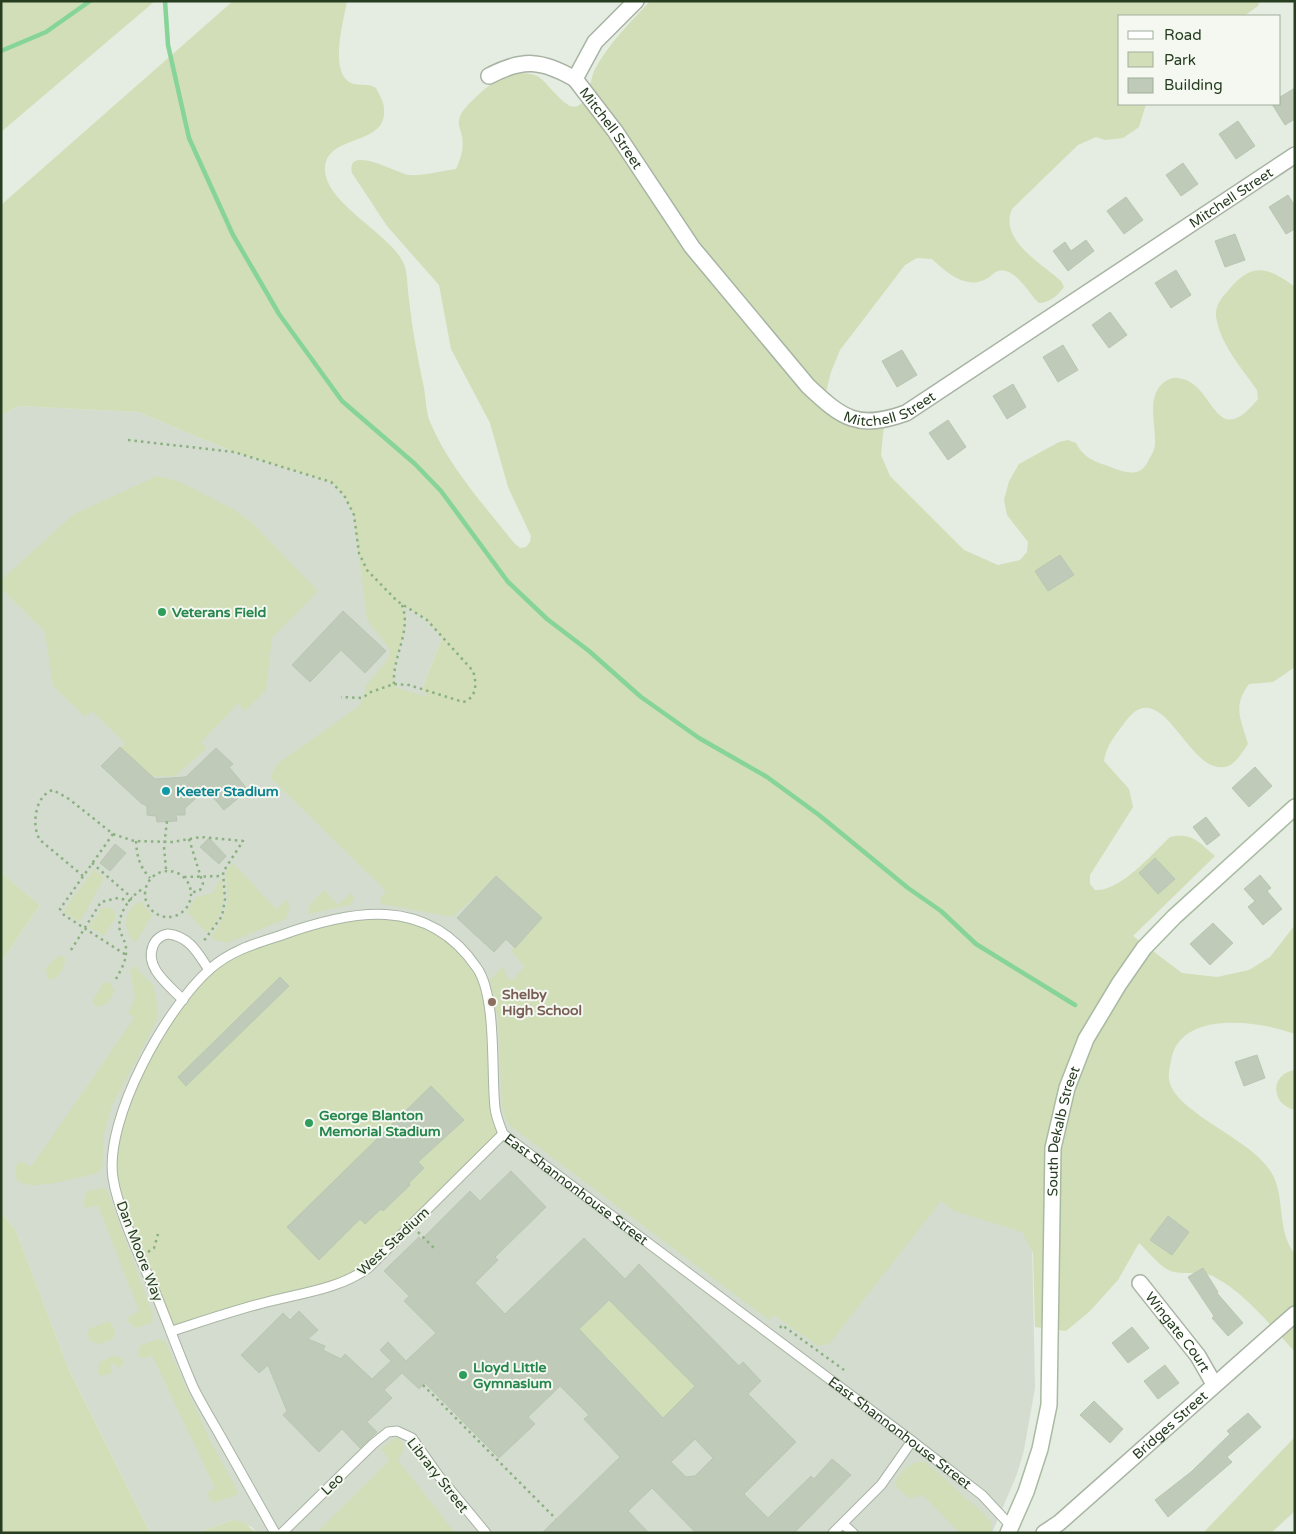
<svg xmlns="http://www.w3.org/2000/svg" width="1296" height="1534" viewBox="0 0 1296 1534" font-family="'Varela Round',sans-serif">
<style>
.built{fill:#d4dccf}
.green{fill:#d1deb8;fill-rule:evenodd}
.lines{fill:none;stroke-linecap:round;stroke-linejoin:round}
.stream{stroke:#86d498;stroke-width:4.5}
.building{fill:#bfcab9;stroke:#b9c6b3;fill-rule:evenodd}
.lane-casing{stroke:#a8b4a3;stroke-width:11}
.street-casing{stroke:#a8b4a3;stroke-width:18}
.secondary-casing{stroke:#a8bba1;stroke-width:18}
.path{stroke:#8bb180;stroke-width:2.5;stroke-dasharray:2.5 4;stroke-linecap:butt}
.lane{stroke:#fff;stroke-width:9}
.street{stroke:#fff;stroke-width:15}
.secondary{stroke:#fff;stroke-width:15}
.leisure-dot{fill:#2e9e5b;stroke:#f4f8f1;stroke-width:2}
.culture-dot{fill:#0f9aa8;stroke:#f4f8f1;stroke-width:2}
.education-dot{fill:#8d6e63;stroke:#f4f8f1;stroke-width:2}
.labels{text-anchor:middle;stroke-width:4;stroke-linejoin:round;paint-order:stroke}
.street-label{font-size:14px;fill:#263d20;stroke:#f4f8f1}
.leisure-label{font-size:14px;font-weight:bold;fill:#27864d;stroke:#f4f8f1;text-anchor:start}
.culture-label{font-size:14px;font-weight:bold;fill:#0d838f;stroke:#f4f8f1;text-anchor:start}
.education-label{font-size:14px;font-weight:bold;fill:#785e54;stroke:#f4f8f1;text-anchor:start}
</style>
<rect width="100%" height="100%" fill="#e5ece1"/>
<path class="built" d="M18 406 138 412 234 452 331 482 344 495 408 609 427 620 442 638 422 689 1028 1041 1035 1388 1024 1450 1017 1474 992 1533H256L252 1527 233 1520 197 1533H150L68 1368 16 1231 1 1212V962L40 905 1 873V416Z"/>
<path class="green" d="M1 1H155L1 132Z
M233 1H347C344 20 327 77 354 84 363 86 368 83 376 88 379 94 384 102 384 109 387 147 327 133 325 168 323 202 388 232 403 262 408 271 407 288 409 299 412 329 418 359 424 388 426 399 426 412 430 422 449 467 484 505 514 543L520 548 526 547 530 542 531 536 508 487 490 423 451 349 439 285 387 226 352 173C345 143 399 174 409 175 423 176 441 171 456 169 461 158 464 149 462 136 461 131 458 126 459 121 459 112 470 103 476 97 490 82 517 67 537 76 548 81 565 112 578 106 589 101 590 79 595 69 609 43 630 23 650 1H1260L1258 6 1244 16H1120V104H1146L1139 127 1123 138 1105 140 1096 137 1078 145 1012 209C999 240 1041 263 1061 281L1064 287C1057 296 1051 302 1039 303 1028 293 1021 276 1006 271 996 268 994 275 986 279 966 290 946 272 932 259L917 258 905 265 840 350 831 372 823 404 884 425 881 455 890 476 964 550 998 565 1020 560 1027 552 1028 542 1007 515 1004 500 1009 481 1019 464 1059 442 1068 440 1076 443C1082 456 1093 461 1105 465 1120 470 1139 481 1148 461 1151 456 1155 450 1155 444 1156 425 1147 400 1161 385 1166 380 1172 377 1178 378 1216 382 1213 454 1258 399L1257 390C1241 367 1220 344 1216 316 1215 307 1221 298 1227 292 1250 263 1266 265 1295 287V667L1273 682 1249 684C1232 707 1241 719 1248 744 1242 752 1235 766 1224 767 1187 773 1162 671 1125 722 1116 735 1106 745 1104 761L1129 789 1133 807 1090 875V884L1095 890C1120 892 1152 854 1170 837 1193 832 1199 843 1215 856L1133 936 1182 973 1217 977 1249 970 1270 957 1295 925V1034C1260 1021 1179 1009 1171 1061 1170 1066 1168 1075 1169 1080 1175 1113 1252 1139 1271 1172 1286 1196 1276 1231 1295 1254V1352C1273 1328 1245 1293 1216 1278 1203 1270 1189 1275 1174 1272 1161 1269 1149 1252 1139 1243L1118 1280 1089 1312 1066 1331 1035 1327 1033 1253 1022 1232 954 1211 941 1201 829 1344 818 1346 774 1315 769 1320 509 1125 504 1115 502 1104 498 1020 490 980 502 967 509 980H513L525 966 511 951 541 918 496 877 453 917 381 904 380 899 386 891 270 777 277 764 359 706 364 697 366 685 387 661 390 653 387 646 367 620 354 515 344 495 331 482 234 452 138 412 18 406 1 416V205ZM402 605 427 620 442 638 422 689 428 697 397 688C387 674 403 641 405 625 406 617 404 611 402 605Z
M157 476 178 481 231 508 252 523 318 591 272 638 266 690 245 711 238 704 201 742 207 748 175 776 149 777 120 749 125 743 92 711 85 717 53 686 45 632 1 588V580L74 514Z
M233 863 276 909 288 899 289 908 286 919 227 943 212 939V935C229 912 229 900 225 872Z
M94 869 104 878 80 922 63 912Z
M1 873 40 905 1 962Z
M221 877C226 899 223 917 207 933L187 912 196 897 213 893Z
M324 890 338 905 351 893 354 899 350 905 308 914 309 906Z
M141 901 152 916 135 943C122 929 122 910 141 901Z
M109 907 115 911V919L104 936 89 927 102 908Z
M382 913 419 920 467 954 487 991 495 1112 503 1134 354 1278 172 1331 113 1178 114 1138 134 1083 183 1000 235 951 291 931Z
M59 955 65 958C66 966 59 979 51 980L47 977 46 968Z
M136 965 140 972 153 985 157 1003V1020L112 1106 104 1135 102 1169 99 1173C79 1177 33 1192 17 1181L15 1169 18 1162H22L31 1167 134 1018 128 1013 135 998 130 970Z
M104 982H109L115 991 107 1004 96 1007 92 1002Z
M1295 1070V1110C1271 1105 1269 1074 1295 1070Z
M102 1188 107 1190 153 1314 152 1323 136 1328 128 1321 129 1316 139 1311 98 1205 87 1208 83 1204 87 1191Z
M1 1212 16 1231 68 1368 150 1533H1Z
M609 1300 695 1386 663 1418 579 1329Z
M109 1321 116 1332 113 1339 100 1344 90 1341 87 1332 89 1329Z
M158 1339 165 1341 210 1440 238 1492 235 1496 214 1503 209 1499 208 1492 215 1488 152 1355 144 1359 137 1355 140 1346Z
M112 1356H117L124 1360 122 1366 118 1368 114 1363 110 1365 112 1373 102 1376 98 1374 99 1363Z
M396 1437 404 1443V1450L398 1460 455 1533H316L389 1461 381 1448Z
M1295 1437V1511L1271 1533H1203Z
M918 1462H925L930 1466 984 1514 991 1522 992 1533H960L922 1494 918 1497 909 1498 897 1488 895 1482C900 1473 908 1464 918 1462Z
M233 1520 244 1522 256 1533H197Z"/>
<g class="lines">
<path class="stream" d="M165 1 168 45 189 138 233 235 279 314 342 401 415 464 441 491 508 582 547 619 589 651 641 697 699 738 767 777 819 815 908 888 941 911 976 944 1075 1005
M1 51 46 32 90 1"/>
</g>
<path class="building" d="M1295 88V119L1285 125 1272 104H1280V97Z
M1238 121 1255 146 1236 159 1219 134Z
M1183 163 1198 184 1181 196 1166 175Z
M1288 195 1295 206V229L1286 234 1269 207Z
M1126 197 1143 220 1124 234 1107 211Z
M1235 234 1245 260 1225 267 1215 241Z
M1086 240 1094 251 1068 271 1053 251 1065 242 1071 251Z
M1176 270 1191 295 1171 308 1155 283Z
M1110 312 1127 335 1109 348 1092 325Z
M1063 345 1078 370 1058 382 1043 357Z
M902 350 917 375 897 387 882 361Z
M1013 384 1026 407 1007 419 993 396Z
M948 420 966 447 948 460 929 433Z
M1060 555 1074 575 1048 591 1035 571Z
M343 611 386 651 365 673 341 650 310 682 292 665Z
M120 747 155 779 186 777 216 748 233 764 229 767 248 790 224 810 206 789 185 808V815H176L177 821 157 822 156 816 147 815V806L141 803 101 766Z
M1255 767 1272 786 1249 807 1232 788Z
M1206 817 1220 835 1207 845 1193 827Z
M209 838 226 856 219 864 200 847Z
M115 844 126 853 110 871 100 863Z
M1155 858 1175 879 1158 894 1139 873Z
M1260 875 1271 888 1267 891 1282 909 1263 925 1248 907 1255 901 1244 889Z
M496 876 542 918 515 948 506 939 494 952 457 918Z
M1213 923 1233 943 1210 965 1190 944Z
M280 977 289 986 186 1086 178 1077Z
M1257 1055 1265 1078 1244 1086 1235 1062Z
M431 1086 464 1120 418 1162 424 1168 409 1183 410 1185 383 1211 381 1209 365 1224 360 1219 319 1260 287 1227Z
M511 1171 546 1207 495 1257 498 1260 475 1283 505 1314 584 1238 625 1279 639 1264 739 1366 743 1362 761 1381 748 1394 796 1442 744 1494 768 1518 811 1476 814 1479 832 1459 851 1475 794 1533H696L652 1488 628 1511 649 1533H542L620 1457 584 1419 589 1415 560 1386 528 1417 535 1424 499 1458 425 1383 419 1389 402 1373 384 1390 392 1398 367 1422 377 1432 360 1448 342 1429 319 1452 283 1415 287 1411 268 1365 259 1373 241 1355 283 1313 290 1320 299 1311 318 1330 308 1339 325 1346 323 1350 341 1359 345 1354 372 1379 391 1361 380 1350 388 1342 406 1361 436 1333 404 1301 409 1296 384 1271 419 1237 421 1240 470 1191 480 1201ZM609 1300 695 1386 663 1418 579 1329ZM695 1439 713 1458 695 1476 686 1477 671 1462Z
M1168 1216 1189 1232 1172 1255 1150 1240Z
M1203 1268 1218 1292 1217 1293 1243 1323 1228 1336 1212 1318 1214 1316 1188 1277Z
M1132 1327 1149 1348 1128 1363 1112 1343Z
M1165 1365 1179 1383 1158 1399 1144 1381Z
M1094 1401 1123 1429 1110 1443 1080 1415Z
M1248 1413 1261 1427 1227 1457 1232 1462 1168 1517 1155 1500 1191 1472 1230 1434 1227 1431Z"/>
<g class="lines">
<defs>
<g id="lane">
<path d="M183 1000C170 986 144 968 153 946 155 940 161 935 168 934 189 936 198 953 209 970"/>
<path d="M172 1331C203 1321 235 1310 267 1302 302 1293 339 1289 368 1268L503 1134"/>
<path d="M843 1524 853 1533"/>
<path id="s1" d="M275 1533C257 1501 239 1469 221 1437 212 1421 202 1405 194 1389 179 1355 167 1320 153 1287 140 1257 118 1210 113 1178 104 1119 166 1008 210 969 230 951 254 944 279 936 350 910 427 894 477 968 497 997 491 1071 495 1108 496 1117 500 1126 503 1134L912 1441 982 1495 1011 1526"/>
<path d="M282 1533 373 1444 388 1432 397 1431 412 1438 438 1475 486 1533"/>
<path d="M833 1533 881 1485 912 1441"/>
</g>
<g id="street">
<path id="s2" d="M636 1 595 42 575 79 615 131 692 247 808 386C843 419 858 430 906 413L1295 155"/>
<path d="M489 76C523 58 542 60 575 79"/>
<path id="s3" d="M1140 1283 1198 1356 1214 1384"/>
<path id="s4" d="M1044 1533 1059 1523 1295 1314"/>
</g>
<g id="secondary">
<path id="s5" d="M1008 1533 1026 1492 1040 1449 1049 1405 1053 1148 1067 1088 1086 1039 1119 984 1144 948 1174 917 1295 807"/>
</g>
</defs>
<use href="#lane" class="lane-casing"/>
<use href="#street" class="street-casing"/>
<use href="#secondary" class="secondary-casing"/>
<path class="path" d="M128 440 234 452 331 482 344 495 354 515 359 553 367 570 397 601 427 620 473 671C477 683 477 698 463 702L409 685 394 684 371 692 362 698 341 697
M394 684C392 657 412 631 402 605
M113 834 60 909 64 915 126 955
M189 839 203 884 200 890 191 893
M136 841C137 856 139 866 150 878
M92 863 132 898
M166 869 164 847 167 821
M145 894a23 23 0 1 1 46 0a23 23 0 1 1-46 0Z
M83 876 40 840C31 826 35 795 53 790L69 799 113 834 134 841 172 842 201 837 243 841 223 872 225 899 222 916 203 942
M184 877 222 876
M71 950 101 902 118 898 130 901
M116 979C121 970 127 960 126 949 126 942 122 937 120 931 116 915 131 895 144 888
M418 1232 436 1250
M148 1252 154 1248 158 1234
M780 1328 782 1325 844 1370
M423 1385 556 1519"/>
<use href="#lane" class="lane"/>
<use href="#street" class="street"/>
<use href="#secondary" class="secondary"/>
</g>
<g class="leisure-dot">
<circle cx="162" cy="612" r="5"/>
<circle cx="309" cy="1123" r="5"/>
<circle cx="463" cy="1375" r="5"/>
</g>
<circle class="culture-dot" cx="166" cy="791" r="5"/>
<circle class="education-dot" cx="492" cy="1002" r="5"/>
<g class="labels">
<g class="street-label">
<text dy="5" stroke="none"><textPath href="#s2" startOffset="161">Mitchell Street</textPath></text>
<text dy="5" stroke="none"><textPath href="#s2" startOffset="986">Mitchell Street</textPath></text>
<text dy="5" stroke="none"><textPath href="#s2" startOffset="581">Mitchell Street</textPath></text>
<text dy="5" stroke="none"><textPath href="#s5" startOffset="410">South Dekalb Street</textPath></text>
<text dy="5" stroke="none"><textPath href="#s1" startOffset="1186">East Shannonhouse Street</textPath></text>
<text transform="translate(393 1241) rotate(-43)" y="5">West Stadium</text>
<text transform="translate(140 1251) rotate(69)" y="5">Dan Moore Way</text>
<text dy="5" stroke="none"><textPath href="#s3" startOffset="62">Wingate Court</textPath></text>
<text dy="5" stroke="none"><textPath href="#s4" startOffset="166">Bridges Street</textPath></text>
<text dy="5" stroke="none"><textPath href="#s1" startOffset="1591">East Shannonhouse Street</textPath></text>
<text transform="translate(438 1475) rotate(52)" y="5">Library Street</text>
<text transform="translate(332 1484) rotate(-44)" y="5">Leo</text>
</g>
<g class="leisure-label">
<text x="172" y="617">Veterans Field</text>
<text x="319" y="1120">George Blanton<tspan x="319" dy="16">Memorial Stadium</tspan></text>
<text x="473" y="1372">Lloyd Little<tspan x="473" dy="16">Gymnasium</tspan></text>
</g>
<g class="culture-label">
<text x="176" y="796">Keeter Stadium</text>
</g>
<g class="education-label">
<text x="502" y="999">Shelby<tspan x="502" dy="16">High School</tspan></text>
</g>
</g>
<rect width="1296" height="1534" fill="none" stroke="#263d20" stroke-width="5"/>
<rect x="1118" y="15" width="162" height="90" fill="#f4f8f1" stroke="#a2ad9d"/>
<rect x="1128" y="31" width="25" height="8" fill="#ffffff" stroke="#a2ad9d"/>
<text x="1164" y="40" font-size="15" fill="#263d20">Road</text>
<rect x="1128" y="52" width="25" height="15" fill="#d1deb8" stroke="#a2ad9d"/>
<text x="1164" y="65" font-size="15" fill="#263d20">Park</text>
<rect x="1128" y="78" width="25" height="15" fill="#bfcab9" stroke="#a2ad9d"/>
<text x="1164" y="90" font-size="15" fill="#263d20">Building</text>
</svg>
